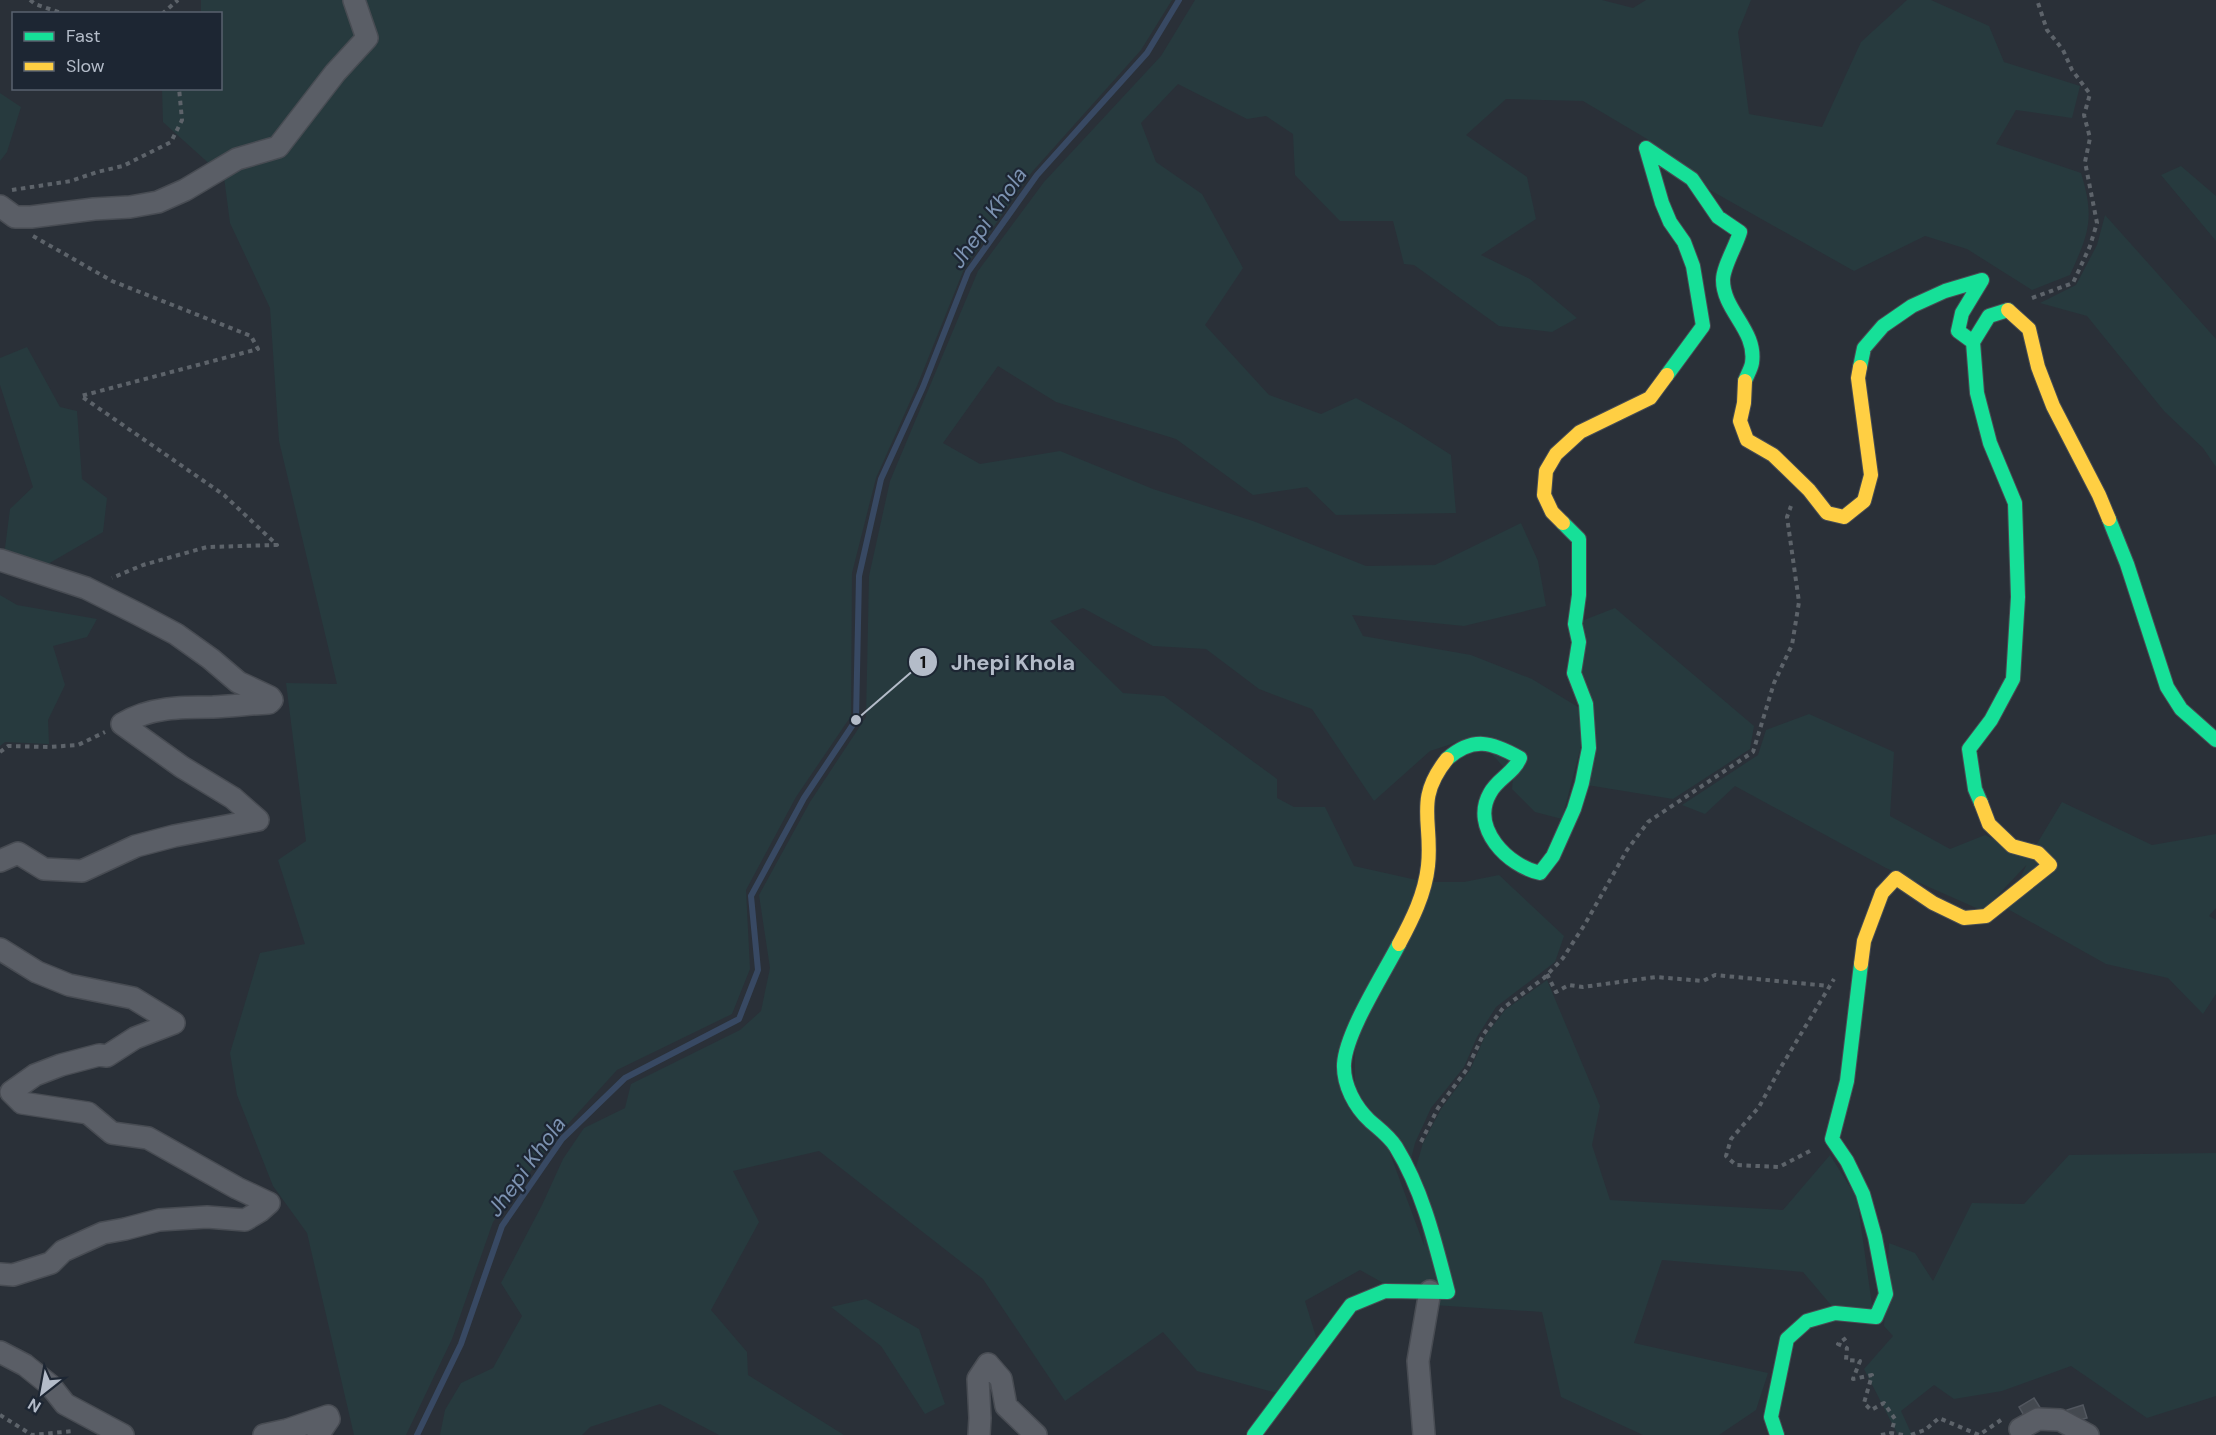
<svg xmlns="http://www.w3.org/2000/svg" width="2216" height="1435" viewBox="0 0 2216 1435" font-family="'DM Sans',sans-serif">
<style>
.green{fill:#273a3e}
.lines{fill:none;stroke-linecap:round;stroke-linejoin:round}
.stream{stroke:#384963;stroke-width:6}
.building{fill:#444950;stroke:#52575f;stroke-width:1.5}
.street-casing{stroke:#484c53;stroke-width:24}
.fast-casing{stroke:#484c53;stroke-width:16}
.slow-casing{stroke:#484c53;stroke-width:16}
.path{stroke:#5d636a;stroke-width:4;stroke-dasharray:4.5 4.5;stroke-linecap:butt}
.street{stroke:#5a5e66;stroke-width:21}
.fast{stroke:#16e098;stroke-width:14}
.slow{stroke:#ffcf43;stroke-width:14}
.labels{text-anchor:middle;stroke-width:4.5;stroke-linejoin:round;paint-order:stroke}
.water-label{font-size:22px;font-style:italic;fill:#7c92b1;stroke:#1d2633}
.leader{fill:none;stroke:#b4bcc9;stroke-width:2}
.callout-dot{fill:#b4bcc9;stroke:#1d2633;stroke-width:2}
.mark-label{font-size:18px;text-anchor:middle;font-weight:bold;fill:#111}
.callout-label{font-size:22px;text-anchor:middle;font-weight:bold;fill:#b4bcc9;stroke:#1d2633;stroke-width:4.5;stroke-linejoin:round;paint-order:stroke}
</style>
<rect width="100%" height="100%" fill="#2a3038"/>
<path class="green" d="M201 0H1172L1141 50 1032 172 964 269 917 386 876 478 852 573 851 716 796 797 746 890 750 969 732 1014 617 1070 557 1136 493 1222 452 1339 406 1435H354L307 1233 273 1186 237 1095 230 1053 260 953 305 944 278 860 306 841 286 683 337 684 279 441 270 308 230 223 224 177 163 122 162 89 220 88V14L201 13Z
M1195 0H1602L1633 8 1646 0H1751L1738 32 1749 114 1822 127 1861 42 1907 0H1931L1989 26 2004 62 2080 86 2072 118 2016 110 1996 144 2081 173C2095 218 2089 233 2070 275L2032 290 1967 249 1925 236 1854 271 1710 190 1647 139 1583 101 1506 99 1466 135 1527 177 1536 219 1481 255 1530 279 1577 318 1552 332 1499 326 1414 265 1404 264 1393 221H1340L1295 175 1293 134 1266 116 1247 119 1178 84 1141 123 1156 162 1202 194 1243 268 1205 325 1269 395 1321 414 1356 398 1401 423 1451 455 1456 513 1336 515 1307 487 1253 495 1176 439 1056 402 998 366 943 443 980 464 1060 451 1153 489 1253 521 1366 566 1435 565 1521 523 1538 561 1546 606 1464 626 1352 615 1363 636 1471 655 1532 679 1578 707 1581 746 1562 819 1535 812 1512 789 1513 778 1476 736 1430 751 1374 801 1312 709 1259 689 1206 649 1153 646 1083 608 1050 621 1123 693 1164 696 1277 779V798L1294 807H1325L1354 866 1421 881 1338 1068 1388 1148 1438 1283 1385 1284 1360 1270 1305 1301 1317 1340 1277 1393 1197 1371 1163 1332 1065 1401 983 1279 819 1151 733 1171 759 1222 711 1310 747 1352 748 1375 844 1435H719L660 1404 590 1427 582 1435H440L445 1410 461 1383 493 1368 522 1316 501 1283 542 1205 563 1159 584 1128 625 1108 631 1084 740 1030 761 1011 770 968 759 895 810 802 866 717 869 576 890 481 978 271 1044 182 1161 56Z
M0 93 21 107 7 152 0 161Z
M2181 166 2216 196V241L2161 175Z
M2105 215 2216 339V467L2203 448 2164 411 2087 316 2040 303 2076 285 2097 245Z
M27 347 60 407 77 411 82 479 107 498 103 532 41 568 4 556 10 509 33 487 0 385V358Z
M0 595 17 605 97 619 87 637 53 646 65 685 48 720 49 744 5 742 0 746Z
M1615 608 1754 726 1750 749 1673 799 1587 785 1579 622Z
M1809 714 1894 752 1890 816 1950 849 1985 835 2033 858 1983 911 1886 868 1735 786 1705 814 1682 805 1758 755 1766 730Z
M2062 802 2152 845 2216 834V908L2209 916 2216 920V994L2203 1014 2168 978 2106 964 2006 908 2035 847Z
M1499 875 1564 936 1555 962 1496 1007 1477 1037 1464 1067 1431 1108 1415 1143 1410 1163 1355 1091V1037L1431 882H1464Z
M1547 980 1600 1106 1592 1145 1610 1200 1783 1210 1830 1155 1857 1198 1873 1312 1831 1305 1803 1272 1662 1260 1634 1343 1768 1373 1756 1410 1719 1435H1643L1561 1397 1542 1312 1433 1305 1414 1174 1423 1143 1441 1109 1470 1070 1485 1036 1505 1010Z
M2216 1153V1396L2147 1418 2071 1366 2002 1391 1954 1399 1934 1385 1901 1411 1912 1435H1898L1864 1369 1893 1336 1884 1326 1889 1243 1915 1253 1933 1281 1972 1203 2024 1204 2069 1155Z
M866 1299 919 1329 945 1404 925 1414 881 1346 831 1307Z"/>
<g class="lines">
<path class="stream" d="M417 1435 461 1344 502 1226 562 1139 625 1078 739 1019 758 970 751 896 804 798 856 720 859 576 881 479 923 387 968 272 1037 175 1147 53 1179 0"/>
</g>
<path class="building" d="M2034 1398 2041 1409 2026 1419 2019 1407Z
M2083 1405 2087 1418 2071 1422 2067 1410Z"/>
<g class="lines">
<defs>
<path id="street" d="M0 206 15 217H31L94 209 130 207 158 202 185 190 237 159 278 147 335 73 367 38 354 0
M0 560 86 588 138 614 176 634 211 659 238 682 270 697 272 700 269 703C250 704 232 706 213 707 182 707 149 707 122 724L182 767 233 798 258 820 174 836 136 846 82 871 44 869 18 853 0 861
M0 949 37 972 69 985 133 998 174 1023 135 1038 107 1056 99 1055 61 1065 35 1075 11 1092 22 1103 88 1113 112 1133 148 1138 237 1188 269 1203 260 1211 245 1220 207 1217 159 1220 125 1229 103 1233 63 1251 51 1263 13 1275 0 1274
M0 1352 25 1365 50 1385 65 1404 123 1435
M2020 1429 2038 1419 2060 1420 2088 1435
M264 1435 287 1430 328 1416 329 1419 318 1435
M979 1435 980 1418 978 1379 988 1364 1001 1379 1006 1406 1036 1435
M1424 1435 1418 1361 1430 1291"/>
<path id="fast" d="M1860 367 1864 348 1883 326 1912 306 1945 291 1982 280 1962 313 1958 331 1973 342
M1667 375 1703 326 1693 266 1684 242 1670 222 1662 203 1646 148 1692 179 1718 217 1740 232C1736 246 1723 267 1723 280 1723 311 1757 330 1752 363 1751 369 1747 375 1745 381
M2109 519 2127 564 2167 687 2181 709 2216 740
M1447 759C1473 736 1492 742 1520 758 1514 773 1497 779 1490 793 1470 828 1508 866 1540 873L1553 856 1574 809 1582 783 1589 748 1586 704 1574 673 1579 642 1575 624 1579 595V539L1563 523
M1981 803 1975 789 1969 749 1991 720 2013 679 2018 597 2015 503 1990 443 1977 393 1973 342 1989 316 2008 310
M1254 1435 1351 1305 1385 1291 1448 1292C1435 1242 1423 1191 1396 1147 1389 1136 1379 1129 1370 1121 1355 1107 1343 1085 1344 1064 1346 1032 1383 975 1399 944
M1777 1435 1771 1417 1787 1339 1807 1321 1835 1313 1876 1317 1886 1294 1875 1237 1863 1194 1847 1161 1832 1139 1847 1081 1861 964"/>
<path id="slow" d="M2008 310 2029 329 2038 367 2053 406 2099 495 2109 519
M1745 381 1744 403 1740 421 1747 440 1773 455 1809 490 1827 513 1844 517 1864 501 1871 475 1858 378 1860 367
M1563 523 1552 512 1544 495 1546 471 1556 454 1580 432 1650 398 1667 375
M1399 944C1412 920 1425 894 1428 866 1433 821 1414 800 1447 759
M1861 964 1864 941 1882 893 1896 878 1933 903 1964 918 1986 916 2050 865 2038 853 2012 846 1989 824 1981 803"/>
</defs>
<use href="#street" class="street-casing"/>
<use href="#fast" class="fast-casing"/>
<use href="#slow" class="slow-casing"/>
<path class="path" d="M30 0 35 4 64 14
M162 14 178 0
M12 190 71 181 97 172 123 166 171 142 182 120 179 88
M33 236 112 281 251 336 258 349 81 396 224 495 277 545 207 547 143 565 112 578
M2032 298 2073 283 2090 246 2097 223 2085 162 2090 138 2084 115 2090 94 2072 70 2063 50 2047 30 2037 0
M0 752 8 746 48 747 78 745 105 732
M1547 974 1556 992 1569 985 1583 987 1656 977 1703 981 1715 975 1829 986
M1421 1142 1438 1108 1467 1069 1483 1035 1503 1008 1544 978 1563 958 1585 924 1627 850 1648 822 1753 752 1774 683 1792 645 1799 602 1787 517 1791 506
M1810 1151 1779 1167 1736 1165 1726 1156 1731 1139 1759 1107 1781 1067 1834 979
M1846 1338 1838 1344 1847 1348 1846 1360 1860 1361 1853 1379 1872 1375 1864 1403 1871 1410 1884 1403 1895 1419 1891 1433 1903 1435
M0 1415 32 1435 74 1431
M1881 1435 1891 1433
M1911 1435 1925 1430 1939 1418 1979 1435 2001 1420"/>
<use href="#street" class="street"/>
<use href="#fast" class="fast"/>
<use href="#slow" class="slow"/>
</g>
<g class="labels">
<g class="water-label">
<text transform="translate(988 217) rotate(-55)" y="8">Jhepi Khola</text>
<text transform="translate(526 1166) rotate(-54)" y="8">Jhepi Khola</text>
</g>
</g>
<path class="leader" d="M856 720L923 662"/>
<g class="callout-dot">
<circle cx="856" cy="720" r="6"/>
<circle cx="923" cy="662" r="15"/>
</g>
<g class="mark-label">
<text x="923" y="668">1</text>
</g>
<g class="callout-label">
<text x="1013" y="670">Jhepi Khola</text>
</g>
<rect x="12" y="12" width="210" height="78" fill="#1d2633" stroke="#59626f" stroke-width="1.5"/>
<rect x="24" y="32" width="30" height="9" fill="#16e098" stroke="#59626f" stroke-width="1.5"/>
<text x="66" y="42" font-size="18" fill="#b4bcc9">Fast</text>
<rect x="24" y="62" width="30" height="9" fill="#ffcf43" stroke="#59626f" stroke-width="1.5"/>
<text x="66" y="72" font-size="18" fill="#b4bcc9">Slow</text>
<g transform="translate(42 1393) rotate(211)" stroke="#1d2633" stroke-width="4.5" paint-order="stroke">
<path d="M0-4.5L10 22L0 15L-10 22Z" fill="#b4bcc9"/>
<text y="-9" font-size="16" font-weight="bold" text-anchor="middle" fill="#b4bcc9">N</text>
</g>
</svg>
